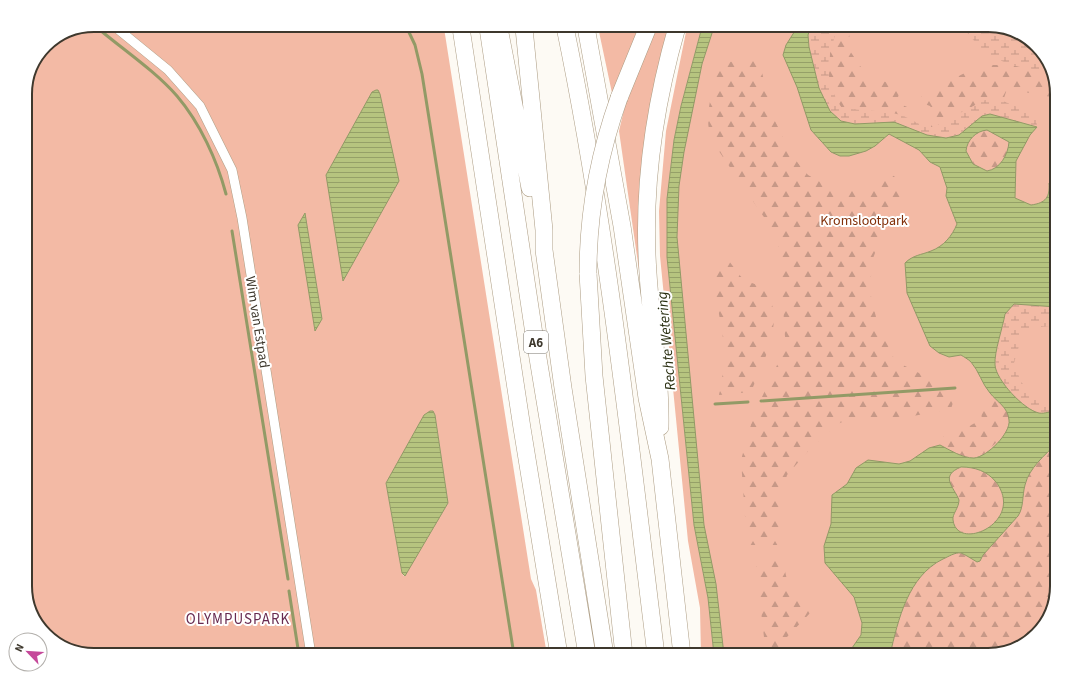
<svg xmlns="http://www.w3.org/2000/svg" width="1082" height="680" viewBox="0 0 1082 680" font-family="'Source Sans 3',sans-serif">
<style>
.green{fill:#f3baa5;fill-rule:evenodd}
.forest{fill:url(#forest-firs)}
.wetland{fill:url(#wetland-marsh)}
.water{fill:url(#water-rules);stroke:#929a66;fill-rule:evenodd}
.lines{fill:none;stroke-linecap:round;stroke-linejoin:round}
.stream{stroke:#929a66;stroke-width:3}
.street-casing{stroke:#ac9c83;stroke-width:10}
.highway-casing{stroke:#ac9c83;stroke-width:18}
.street{stroke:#fff;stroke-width:9}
.highway{stroke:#fff;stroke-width:17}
.highway-bridge-casing{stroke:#ac9c83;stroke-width:18;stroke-linecap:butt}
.highway-bridge{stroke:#fff;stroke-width:17}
.labels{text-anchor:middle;stroke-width:4;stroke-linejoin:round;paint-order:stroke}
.shield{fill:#fff;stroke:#78746c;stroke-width:1}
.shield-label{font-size:13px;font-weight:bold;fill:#3e382d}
.park-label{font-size:14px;fill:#823009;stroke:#fff}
.street-label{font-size:14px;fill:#3e382d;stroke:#fff}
.water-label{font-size:15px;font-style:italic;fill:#282d0f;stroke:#fff}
.neighbourhood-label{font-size:15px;letter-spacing:1px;fill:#672a50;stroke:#fff}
.rim{fill:none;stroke:#3e382d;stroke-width:2}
</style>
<defs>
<pattern id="forest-firs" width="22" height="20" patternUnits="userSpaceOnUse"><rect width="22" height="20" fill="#f3baa5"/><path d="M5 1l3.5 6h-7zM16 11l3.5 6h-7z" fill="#c69887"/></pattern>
<pattern id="wetland-marsh" width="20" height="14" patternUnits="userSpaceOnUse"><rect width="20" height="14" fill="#f3baa5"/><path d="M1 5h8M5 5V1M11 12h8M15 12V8" fill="none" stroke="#c69887"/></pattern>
<pattern id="water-rules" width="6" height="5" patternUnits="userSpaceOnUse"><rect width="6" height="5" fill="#b6c47f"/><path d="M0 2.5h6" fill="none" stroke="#95a068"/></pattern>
</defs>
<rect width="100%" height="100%" fill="#fdfaf4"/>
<path class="green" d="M988 25 1026 36 1048 60 1057 93V587L1046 624 1022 646 989 655H722L690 458 670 218 707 27Z
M598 27H641L612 93Z
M654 27H670L652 94 642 169 640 277 619 131 628 93Z
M687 27H702L682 102 674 140 667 199V257L694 525 708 598 714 655H701L700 608 688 541 660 256 659 211 666 131Z
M444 28 531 579 536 590 547 655H94L56 644 34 621 25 591V89L45 45 68 30ZM305 214 322 319 315 330ZM432 411 435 415 448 503 404 576 402 573 386 483Z"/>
<path class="forest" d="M849 30 850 51 867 76 902 87 896 102 916 111 912 121C889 110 865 113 841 107L832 93 829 76 830 53 834 44 836 31Z
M759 61 774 119 793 157 808 175 826 185 844 188H869L892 175 903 182 899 203 881 237 872 261 870 292 876 317 895 361 937 382 955 396 951 409 913 416 848 420 837 424 810 449 787 475 780 502 782 545H747L741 460 754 414 778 363 785 337 780 260 777 238 772 229 712 141C702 117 714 86 720 62Z
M991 65H1012L1052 73 1057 93V119L1054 118 1057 98 1007 89 1003 101 985 100 930 129 936 115 930 106 919 102 922 94 927 97C946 81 966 70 991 65Z
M987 130 1009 142C1008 155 1000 169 987 171L973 164 966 151C967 140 976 131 987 130Z
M729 261C734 267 739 276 745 280 751 283 760 285 764 290 788 317 762 365 751 392L719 395 726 356 715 290V267Z
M979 401H998C1018 420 1009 432 990 448 986 452 981 457 975 458 963 458 950 450 940 445L946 429H964L982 419Z
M1057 443V587L1046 624 1022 646 989 655H890C898 620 908 576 943 559 948 557 955 552 960 553 966 555 972 559 977 562L980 561C989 542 1012 531 1021 511 1024 504 1022 492 1025 484 1031 467 1045 455 1057 443Z
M961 467C975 467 987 471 996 482 1000 488 1004 495 1005 502 1005 520 978 542 960 533 956 530 954 525 953 520 953 515 958 510 958 505 956 489 938 477 961 467Z
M756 557 783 558C787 588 790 591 813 610L787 637 782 655H766L756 567Z"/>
<path class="wetland" d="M962 25C1000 25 1040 31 1052 73 1039 69 1025 69 1012 65 990 58 974 44 962 25Z
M811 26H836C836 36 832 44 830 53 825 73 831 91 841 107 861 112 882 109 901 115 911 119 920 125 930 129L985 100 1003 101 1036 115 1037 127C1024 125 1012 122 999 118 997 117 993 114 990 114 977 114 965 136 946 138 931 140 917 129 903 125 883 119 863 128 843 121 822 115 809 60 808 41 808 36 809 31 811 26Z
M1014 304 1057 307V325L1034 328 1021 339 1014 363 1021 382 1039 399 1057 398V410L1041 413 1034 411 1019 400 1000 380 995 365 1006 313Z"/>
<path class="water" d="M798 26H811L808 35 809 47 819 88 830 111 841 121 855 124 894 122 927 135 946 138 959 135 982 116 990 114 1037 127 1030 135 1016 161 1015 198 1031 205C1046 203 1050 197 1049 183L1057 178V307L1014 304 1005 314C1003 327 994 352 995 365 996 380 1024 410 1039 413 1045 414 1051 411 1057 410V443C1045 455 1029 468 1025 485 1022 496 1024 507 1018 516L983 555 980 561 977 562C972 559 966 555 961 553 955 552 948 557 943 559 908 576 898 620 890 655H833L852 648 861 635 862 623 854 597 825 563 824 546 831 524 832 495 847 484 856 468 868 460 899 464 910 461 929 448 940 445C950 450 962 458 974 458 987 457 1011 433 1009 420 1008 407 997 402 990 393 982 384 979 371 971 362 968 359 964 357 961 355L949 357 939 353 930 346 907 293 905 263C913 255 921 255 931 251 944 246 952 236 957 224L946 196 947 188 940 167 930 162 919 150 889 134 875 146 866 151 849 156H840L831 152 811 130 797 87 783 55 786 45ZM987 130 1009 142C1008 155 1000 169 987 171L973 164 966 151C967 140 976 131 987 130ZM961 467C975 467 987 471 996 482 1026 522 957 553 953 520 952 514 959 508 959 500 954 487 939 476 961 467Z
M702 27H714L702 64 684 152 679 186 677 237 704 525 716 584 724 655H714L708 598 694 525 667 257V199L674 140 681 106Z
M376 90H378L380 94 399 181 343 281 326 175 372 92Z
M1052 131H1057V151C1051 145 1051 139 1052 131Z
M305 213 322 319 315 331 298 225Z
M430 411H433L435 415 448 503 405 576 402 573 386 483 424 415Z"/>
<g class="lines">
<path class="stream" d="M407 28 415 45 422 74 514 655
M100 30C125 51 155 71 177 96 200 123 217 160 226 194
M232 231 288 579
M761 401 955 388
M715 404 748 402
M289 591 299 655"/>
<defs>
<path id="street" d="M119 30 168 70 200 106 232 170 242 218 311 655"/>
<path id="highway" d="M565 27C608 235 630 445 656 655
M586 27 622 226 647 398 660 459 682 655
M461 28 522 428 559 655
M488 28 534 334 587 655
M499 28 530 188
M524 28 544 230V250L563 388 605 655
M619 98 648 27
M588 273 594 376 624 655
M660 427C661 375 651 324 648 273 642 189 654 107 677 27"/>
</defs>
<use href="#street" class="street-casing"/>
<use href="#highway" class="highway-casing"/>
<use href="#street" class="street"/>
<use href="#highway" class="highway"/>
<defs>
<path id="highway-bridge" d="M588 273C588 214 599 154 619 98"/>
</defs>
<use href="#highway-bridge" class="highway-bridge-casing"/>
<use href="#highway-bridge" class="highway-bridge"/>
</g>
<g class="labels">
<rect class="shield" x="524" y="331" width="24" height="22" rx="3"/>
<g class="shield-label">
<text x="536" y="347">A6</text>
</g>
<g class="park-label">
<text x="864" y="225">Kromslootpark</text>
</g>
<g class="street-label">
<text transform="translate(258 322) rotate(81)" y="5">Wim van Estpad</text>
</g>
<g class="water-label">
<text transform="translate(666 341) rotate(-95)" y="5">Rechte Wetering</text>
</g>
<g class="neighbourhood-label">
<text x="238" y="624">OLYMPUSPARK</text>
</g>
</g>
<path d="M0 0H1082V680H0ZM94 32H988A62 62 0 0 1 1050 94V586A62 62 0 0 1 988 648H94A62 62 0 0 1 32 586V94A62 62 0 0 1 94 32Z" fill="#fff" fill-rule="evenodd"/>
<path class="rim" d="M94 32H988A62 62 0 0 1 1050 94V586A62 62 0 0 1 988 648H94A62 62 0 0 1 32 586V94A62 62 0 0 1 94 32Z"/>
<g transform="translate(28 652) rotate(295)"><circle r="19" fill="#ffffff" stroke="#b2afab"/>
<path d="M0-3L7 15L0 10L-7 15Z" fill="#c5499a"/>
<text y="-6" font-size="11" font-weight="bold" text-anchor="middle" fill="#3e382d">N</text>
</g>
</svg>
